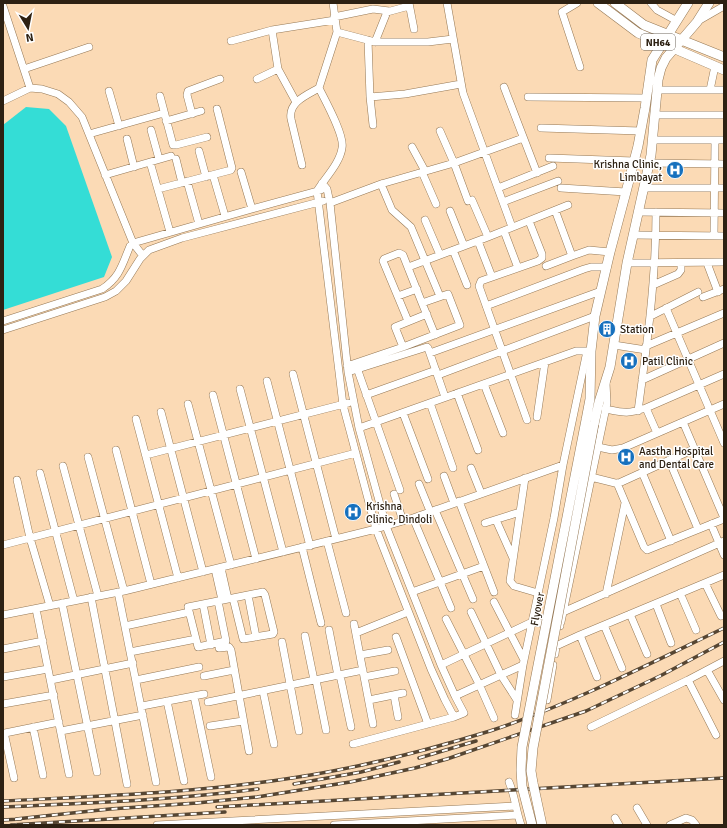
<svg xmlns="http://www.w3.org/2000/svg" width="727" height="828" viewBox="0 0 727 828" font-family="Signika,sans-serif">
<style>
.water{fill:#34ddd6}
.lines{fill:none;stroke-linecap:round;stroke-linejoin:round}
.minor-casing{stroke:#967956;stroke-width:8}
.major-casing{stroke:#967956;stroke-width:10}
.minor{stroke:#fff;stroke-width:7}
.major{stroke:#fff;stroke-width:9}
.rail-casing{stroke:#564633;stroke-width:3.5}
.rail{stroke:#fff;stroke-width:2;stroke-dasharray:6;stroke-linecap:butt}
.major-bridge-casing{stroke:#967956;stroke-width:10;stroke-linecap:butt}
.major-bridge{stroke:#fff;stroke-width:9}
.labels{text-anchor:middle;stroke-width:3;stroke-linejoin:round;paint-order:stroke}
.shield{fill:#fff;stroke:#6c645a;stroke-width:1}
.shield-label{font-size:10px;font-weight:bold;fill:#2d2113}
.poi-label{font-size:11px;fill:#2d2113;stroke:#fff;text-anchor:start}
.street-label{font-size:11px;fill:#2d2113;stroke:#fff}
</style>
<rect width="100%" height="100%" fill="#fbdab5"/>
<path class="water" d="M26 107 49 109 66 126 112 257 104 277 3 310V125Z"/>
<g class="lines">
<defs>
<path id="minor" d="M333 3 337 32 319 88C325 100 345 136 342 148 340 163 325 178 317 191L343 405 350 431 376 529 431 669 445 700 454 717
M409 3 414 29
M447 3 463 93 512 227
M577 3 562 12 580 67
M651 3 657 10 677 21
M3 6 30 88
M334 17 373 9 389 11
M698 21 724 6
M272 30 278 69 296 102
M337 32 375 42H428L453 39
M368 40 370 97 373 125
M231 41 272 30 335 20
M375 42 387 12 409 6
M24 69 89 47
M257 79 278 69
M504 87 537 173
M657 90H724
M710 90 715 66
M109 91 119 126
M160 96 173 145H176L207 137
M370 97 405 94 461 84
M528 97 647 98
M3 101 30 88 42 89 58 94 69 102 82 117 133 243 143 256
M192 114 187 95 188 91 220 79
M655 115H723
M166 121 201 111
M541 128 641 131
M151 130 159 159
M440 131 454 163 468 201
M89 134 164 113
M127 139 134 167
M654 140H724
M412 147 425 171
M199 151 206 177
M549 158 634 161
M176 159 182 183
M150 162 170 232
M649 163 724 164
M302 165 291 119C288 102 307 95 319 88
M241 172 252 209
M422 172 436 204
M105 175 171 156
M213 175 225 216
M187 181 199 224
M322 183 327 189 330 203 348 372 359 428 386 526 441 665 455 696 464 713 454 717 353 744
M381 184 392 210 411 227 439 294
M498 188 553 166
M561 188 626 192
M644 188H724
M158 189 231 170 232 168 217 109
M472 200 488 237
M503 202 558 181
M330 203 381 184 454 163 523 138
M555 210 572 256
M450 211 464 246
M638 212 724 213
M425 220 440 255
M504 231 518 268
M633 235 724 236
M714 236 715 140
M478 241 492 277
M453 250 467 285
M627 263 724 262
M707 263 718 292
M411 266 488 237 568 205
M546 266 572 256 589 250 610 252
M653 285 678 274 681 270V263
M398 296 417 289
M703 297 724 289
M422 303 435 335
M486 306 584 269 591 267H607
M666 308 724 443
M651 316 698 292
M3 321 102 289C120 277 122 265 130 246L133 243 252 209 321 190
M3 330 105 297 116 291 126 281 140 259 149 250 182 238 323 201
M614 345 646 350
M646 346 724 313
M403 347 395 327 427 314
M430 353 601 291
M347 366 403 347 460 325 448 294 422 303 403 255 399 253 384 259 383 261 408 321
M357 368 400 490
M348 372 427 347 428 348 445 397
M293 374 336 539
M438 375 595 316
M642 380 724 343
M267 381 310 546
M484 384 503 433
M240 389 283 552
M457 393 478 450
M213 395 256 559
M366 395 436 370
M430 403 453 468
M188 404 231 565
M646 408 657 433
M605 409C625 413 627 414 646 408L724 374
M638 411C647 345 656 279 656 212
M161 412 203 572
M403 413 428 479
M537 417 545 362
M136 419 178 578
M527 420 479 286 481 281 538 261 542 258V254L529 221
M683 422 724 518
M359 428 576 351H591
M598 447 612 450 623 448 724 404
M116 450 151 584
M146 455 348 403
M88 457 124 591
M669 460 698 529
M63 466 98 596
M471 468 481 493
M642 472 671 541
M40 473 74 601
M444 476 454 503
M591 477 615 483H619L694 449
M525 478 510 581 514 586 538 593
M17 480 30 538 50 606
M617 483 644 547 647 550 724 519
M419 484 430 511
M394 494 403 521
M459 501 494 592
M435 510 473 599
M413 518 451 608
M496 520 513 558
M485 523 520 512
M711 524 724 555
M327 541 346 613
M3 545 356 453
M302 547 321 623
M221 568 228 599
M215 569 222 600
M705 583 721 616
M118 592 156 782
M412 592 484 566
M680 593 696 630
M606 594 625 503
M248 595 256 637
M91 597 127 784
M218 601 226 641 198 647 188 607 218 601C233 598 248 595 263 592L265 595 274 632 273 634 243 639 233 598
M494 602 524 660
M62 603 97 772
M203 604 211 645
M656 604 671 643
M36 609 69 774
M471 612 501 675 517 700
M563 612 724 541
M630 614 647 654
M3 615 124 591 376 529 413 518 563 465
M446 619 479 684 494 718
M561 622 607 403 606 383
M354 624 373 724
M604 625 622 668
M125 626 185 613
M329 630 338 676
M356 633 408 612
M580 635 597 677
M305 636 314 680
M396 637 428 724
M282 642 299 731
M219 648 229 647 231 650 249 751
M3 649 43 641
M130 652 191 640
M555 654 556 646 580 635 724 575
M360 655 388 650
M441 665 532 622 560 626
M707 670 724 700
M340 675 351 727
M204 676 234 670
M3 677 48 669
M364 677 395 671
M51 680 133 663
M136 680 199 667
M316 680 326 730
M688 680 716 735
M263 691 274 744
M394 695 398 717
M194 696 211 777
M455 696 523 665
M369 700 403 693
M547 700 553 665
M167 701 184 781
M208 702 363 670
M3 704 54 695
M142 706 204 694
M515 715 523 665 554 518 563 465 587 351
M210 726 243 721
M33 727 43 775
M591 727 688 680 724 661
M61 731 143 715
M14 778 5 737V733L59 722
M509 782C515 796 516 811 521 825
M637 808 647 825
M615 818 619 825
M157 825 515 806
M334 825 517 815
M670 825 686 818 692 820 696 825"/>
<path id="major" d="M598 3 638 33 724 70
M615 3 644 25 724 57
M586 420 590 399 591 351 595 316 610 252 626 192 638 146 645 108 652 60 688 3
M594 424 599 402 610 367 627 263 651 155 658 80 661 68 666 58 697 22 709 3"/>
</defs>
<use href="#minor" class="minor-casing"/>
<use href="#major" class="major-casing"/>
<use href="#minor" class="minor"/>
<use href="#major" class="major"/>
<defs>
<path id="rail" d="M419 758 476 741
M294 784 361 772 399 762
M3 801C99 796 197 793 292 778 359 768 425 751 490 731 571 704 647 665 724 628
M3 807C88 803 174 800 258 789
M217 807 724 778
M16 819 110 809 197 803 257 797 350 782 415 768 447 759 586 711 660 676 724 642
M3 820 21 819
M11 825 225 812"/>
</defs>
<use href="#rail" class="rail-casing"/>
<use href="#rail" class="rail"/>
<defs>
<path id="major-bridge" d="M532 825 522 786 521 770 522 747 586 420
M542 825 533 783 531 771 533 748 594 424"/>
</defs>
<use href="#major-bridge" class="major-bridge-casing"/>
<use href="#major-bridge" class="major-bridge"/>
</g>
<defs>
<symbol id="hospital-disc" viewBox="-11 -11 22 22"><circle r="9.5" fill="#1771be" stroke="#fff"/><path d="M-5-5h3v3.5h4V-5h3V5h-3V1.5h-4V5h-3Z" fill="#fff"/></symbol>
<symbol id="building-disc" viewBox="-11 -11 22 22"><circle r="9.5" fill="#1771be" stroke="#fff"/><path d="M-4-6H4V6H1V3H-1V6H-4ZM-2.5-4.3h1.7v1.8h-1.7ZM.8-4.3h1.7v1.8H.8ZM-2.5-1h1.7V.8h-1.7ZM.8-1h1.7V.8H.8Z" fill="#fff"/></symbol>
</defs>
<g fill-rule="evenodd">
<use href="#hospital-disc" x="665" y="160" width="20" height="20"/>
<use href="#building-disc" x="597" y="319" width="20" height="20"/>
<use href="#hospital-disc" x="619" y="351" width="20" height="20"/>
<use href="#hospital-disc" x="616" y="447" width="20" height="20"/>
<use href="#hospital-disc" x="343" y="502" width="20" height="20"/>
</g>
<g class="labels">
<rect class="shield" x="641" y="34" width="34" height="16" rx="3"/>
<g class="shield-label">
<text x="658" y="46">NH64</text>
</g>
<g class="poi-label">
<text x="662" y="168" text-anchor="end">Krishna Clinic,<tspan x="662" dy="13">Limbayat</tspan></text>
<text x="620" y="333">Station</text>
<text x="642" y="365">Patil Clinic</text>
<text x="639" y="455">Aastha Hospital<tspan x="639" dy="13">and Dental Care</tspan></text>
<text x="366" y="510">Krishna<tspan x="366" dy="13">Clinic, Dindoli</tspan></text>
</g>
<g class="street-label">
<text transform="translate(537 609) rotate(-79)" y="4">Flyover</text>
</g>
</g>
<rect width="727" height="828" fill="none" stroke="#2d2113" stroke-width="8"/>
<g transform="translate(28 28) rotate(170)" stroke="#ffffff" stroke-width="3" paint-order="stroke">
<path d="M0-3L7 15L0 10L-7 15Z" fill="#2d2113"/>
<text y="-6" font-size="11" font-weight="bold" text-anchor="middle" fill="#2d2113">N</text>
</g>
</svg>
